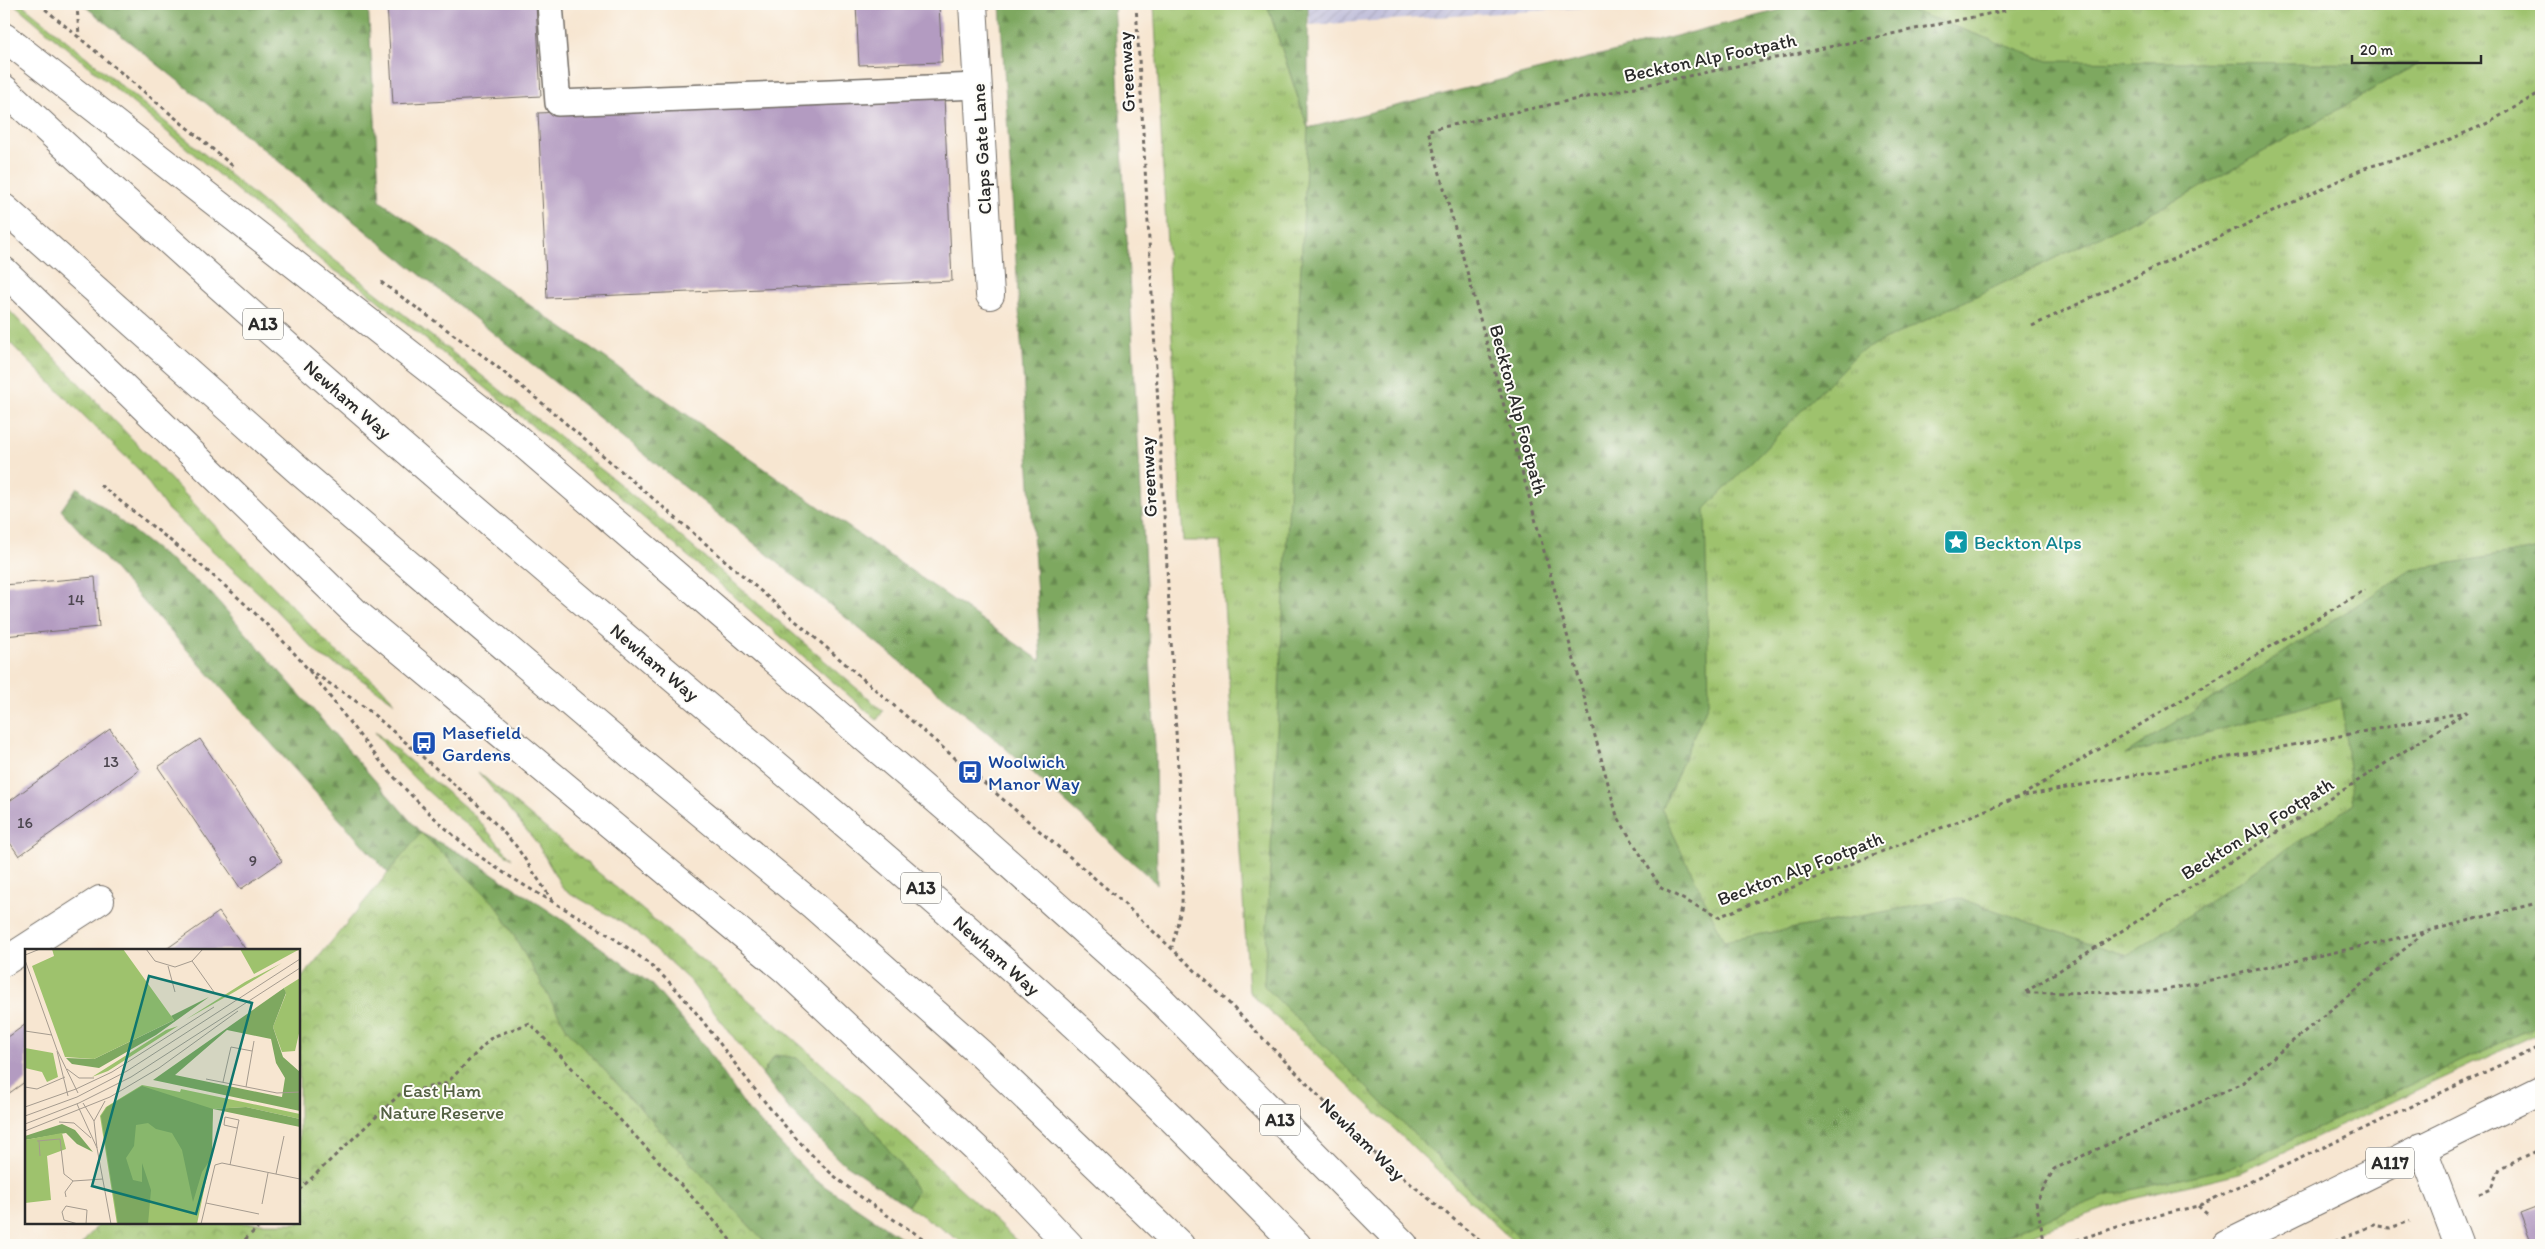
<svg xmlns="http://www.w3.org/2000/svg" width="2545" height="1249" viewBox="0 0 2545 1249" font-family="Itim,sans-serif">
<style>
.industrial{fill:url(#industrial-furrows)}
.grass{fill:url(#grass-tufts);stroke:#64764c}
.forest{fill:url(#forest-firs);stroke:#546a46}
.park{fill:url(#park-crowns);stroke:#64764c}
.building{fill:#b39bc1}
.lines{fill:none;stroke-linecap:round;stroke-linejoin:round}
.service-casing{stroke:#726c65;stroke-width:28}
.minor-casing{stroke:#726c65;stroke-width:30}
.primary-casing{stroke:#726c65;stroke-width:30}
.trunk-casing{stroke:#726c65;stroke-width:30}
.path{stroke:#726c65;stroke-width:3;stroke-dasharray:4 4;stroke-linecap:butt}
.service{stroke:#fff;stroke-width:25}
.minor{stroke:#fff;stroke-width:28}
.primary{stroke:#fff;stroke-width:28}
.trunk{stroke:#fff;stroke-width:28}
.labels{text-anchor:middle;stroke-width:4;stroke-linejoin:round;paint-order:stroke}
.number-label{font-size:16px;fill:#4d4750}
.shield{fill:#fdfcf7;stroke:#6a6a68;stroke-width:1}
.shield-label{font-size:18px;font-weight:bold;fill:#2b2b2b}
.street-label{font-size:19px;fill:#2b2b2b;stroke:#fdfcf7}
.culture-label{font-size:19px;fill:#0d838f;stroke:#fdfcf7;text-anchor:start}
.transit-label{font-size:19px;fill:#164399;stroke:#fdfcf7;text-anchor:start}
.park-label{font-size:19px;fill:#536042;stroke:#fdfcf7}
.inset-road{fill:none;stroke:#a59b8f;stroke-width:1}
.view{fill:#0f766e;fill-opacity:0.15;stroke:#0f766e;stroke-width:2.5}
.inset-edge{fill:none;stroke:#2b2b2b;stroke-width:2.5}
</style>
<defs>
<pattern id="industrial-furrows" width="10" height="10" patternUnits="userSpaceOnUse" patternTransform="scale(1.25)"><rect width="10" height="10" fill="#c3c1db"/><path d="M-1 1l2-2M0 10L10 0M9 11l2-2" fill="none" stroke="#a8a6bc"/></pattern>
<pattern id="grass-tufts" width="24" height="20" patternUnits="userSpaceOnUse" patternTransform="scale(1.25)"><rect width="24" height="20" fill="#9ec26d"/><path d="M3 7l-1-3M5 7V3M7 7l1-3M15 17l-1-3M17 17v-4M19 17l1-3" fill="none" stroke="#819e5a"/></pattern>
<pattern id="forest-firs" width="22" height="20" patternUnits="userSpaceOnUse" patternTransform="scale(1.25)"><rect width="22" height="20" fill="#7ea860"/><path d="M5 1l3.5 6h-7zM16 11l3.5 6h-7z" fill="#67894f"/></pattern>
<pattern id="park-crowns" width="20" height="18" patternUnits="userSpaceOnUse" patternTransform="scale(1.25)"><rect width="20" height="18" fill="#9ec26d"/><path d="M2 6a3 3 0 1 1 6 0M12 15a3 3 0 1 1 6 0" fill="none" stroke="#819e5a"/></pattern>
</defs>
<rect width="100%" height="100%" fill="#fdfcf7"/>
<filter id="ink" filterUnits="userSpaceOnUse"><feTurbulence type="fractalNoise" baseFrequency=".02" numOctaves="2"/><feDisplacementMap in="SourceGraphic" scale="10" xChannelSelector="R" yChannelSelector="G"/><feConvolveMatrix kernelMatrix="1 2 1 2 8 2 1 2 1" color-interpolation-filters="sRGB"/></filter>
<filter id="wash" filterUnits="userSpaceOnUse"><feTurbulence type="fractalNoise" baseFrequency=".0096" numOctaves="4" result="noise"/><feDisplacementMap in="SourceGraphic" scale="20" xChannelSelector="R" yChannelSelector="G"/><feGaussianBlur stdDeviation="1.12" result="paint"/><feColorMatrix in="noise" values="0 0 0 0 0 0 0 0 0 0 0 0 0 0 0 0 0 1.4 0 .05"/><feComposite in="paint" operator="in"/></filter>
<g filter="url(#wash)">
<rect width="100%" height="100%" fill="#f7e6d1"/>
<path class="industrial" d="M1308 4H1645L1310 25Z"/>
<path class="grass" d="M14 4H22L304 236 616 481 883 711 877 720 608 487 355 282 330 268Z
M1154 4H1267L1308 128 1926 4H2541V1032L2239 1173 2132 1199 2002 1245H1517L1249 992 1220 541H1183Z
M4 305 331 647 380 686 395 703 349 671 320 656 263 597 167 509 139 470 4 337Z
M375 732 472 813 512 859C462 822 411 783 375 732Z
M478 772C663 926 847 1080 1021 1245H966L908 1206 917 1191 775 1055 762 1074 689 980 636 931 563 889 537 843Z"/>
<path class="forest" d="M82 4H368L380 201 1041 661 1000 4H1114L1155 746 1157 884 994 738 623 437Z
M1267 4H1308V128L1804 4H1894L2048 61 2418 64 2187 195 1859 352 1705 509 1709 701 1662 810 1724 941 1959 898 2128 956 2353 805 2341 697 2125 755 2411 570 2541 548V1024L2233 1167 2105 1196 1980 1245H1526L1264 986 1308 128Z
M77 487 210 592 421 833 469 858 563 920 651 984 704 1045 748 1110 814 1179 912 1245H767L568 1031 497 906 421 833 388 873 61 510Z
M775 1055 797 1058 867 1124 903 1167 917 1191 908 1206 838 1159 789 1109 762 1074Z"/>
<path class="park" d="M421 833 497 906 568 1031 767 1245H81L100 1223H299V981Z"/>
<g id="blocks">
<path class="building" d="M387 4H536L541 96 393 104Z
M856 4H939L942 62 859 65Z
M944 96 952 281 547 298 538 113Z
M95 577 99 627 4 636V585Z
M110 729 139 770 19 856 4 834V805Z
M200 739 282 861 241 889 158 767Z
M219 912 246 950H165Z
M26 1024V1081L4 1097V1040Z
M2541 1205V1245H2532L2520 1213Z"/>
</g>
</g>
<g filter="url(#ink)">
<use href="#blocks" fill-opacity="0" stroke="#726c65" stroke-width="1"/>
<g class="lines">
<defs>
<path id="service" d="M550 4 558 103 978 86"/>
<path id="minor" d="M973 4 990 295
M4 962 100 900
M2422 1147 2459 1245"/>
<path id="primary" d="M2226 1245 2541 1090"/>
<path id="trunk" d="M4 37 513 435 950 811 1155 994 1404 1245
M4 89C199 272 401 447 605 620 749 743 895 863 1035 989 1126 1071 1212 1158 1297 1245
M4 208 299 471 640 762 814 906 981 1054 1180 1245
M4 271 356 613 787 971 987 1159 1069 1245"/>
</defs>
<use href="#service" class="service-casing"/>
<use href="#minor" class="minor-casing"/>
<use href="#primary" class="primary-casing"/>
<use href="#trunk" class="trunk-casing"/>
<path class="path" d="M39 4 234 167
M77 4 79 37
M1136 4 1183 859 1182 905 1172 947
M2006 4 2007 10 1428 130 1617 816 1661 888 1718 917 2021 796 2365 590
M381 282 486 358 542 403 1120 900 1221 995 1377 1156 1485 1245
M2032 326 2365 168 2425 150 2488 123 2541 92
M100 485C159 532 221 578 274 632 311 668 340 712 372 751 396 781 423 808 451 833 518 894 608 920 672 985 694 1008 713 1035 733 1061 758 1094 784 1127 814 1157 848 1192 892 1218 933 1245
M308 669 366 708 477 804 516 846 552 900
M2024 796 2466 712 2024 993 2157 992 2425 932 2541 902
M2537 1141 2541 1149
M299 1190 400 1094 447 1083 492 1037 530 1023 719 1226 734 1245
M2479 1194 2492 1189 2500 1168 2541 1149
M2198 1206 2207 1214
M239 1245 263 1223
M2045 1245 2036 1202 2054 1169 2242 1083 2424 933
M2061 1245 2142 1219 2198 1206 2541 1046
M2327 1245 2373 1225 2390 1228 2410 1221"/>
<use href="#service" class="service"/>
<use href="#minor" class="minor"/>
<use href="#primary" class="primary"/>
<use href="#trunk" class="trunk"/>
</g>
</g>
<defs>
<symbol id="sight-square" viewBox="-11 -11 22 22"><rect x="-9" y="-9" width="18" height="18" rx="4" fill="#0f9aa8" stroke="#fdfcf7"/><path d="M0-6L1.8-2.2L6-1.7L2.9 1.2L3.7 5.4L0 3.3L-3.7 5.4L-2.9 1.2L-6-1.7L-1.8-2.2Z" fill="#fff"/></symbol>
<symbol id="bus-square" viewBox="-11 -11 22 22"><rect x="-9" y="-9" width="18" height="18" rx="4" fill="#1a4fb4" stroke="#fdfcf7"/><path d="M-5-6H5V4H4V6H2V4H-2V6H-4V4H-5ZM-3.5-4V0h7V-4ZM-3.5 1.2v1.5H-2V1.2ZM2 1.2v1.5H3.5V1.2Z" fill="#fff"/></symbol>
</defs>
<g fill-rule="evenodd">
<use href="#sight-square" x="1942" y="528" width="28" height="28"/>
<use href="#bus-square" x="410" y="729" width="28" height="28"/>
<use href="#bus-square" x="956" y="758" width="28" height="28"/>
</g>
<g class="labels">
<g class="number-label">
<text x="76" y="605">14</text>
<text x="111" y="767">13</text>
<text x="25" y="828">16</text>
<text x="253" y="866">9</text>
</g>
<g class="shield">
<rect x="243" y="308.5" width="40" height="31" rx="4"/>
<rect x="901" y="872.5" width="40" height="31" rx="4"/>
<rect x="1260" y="1104.5" width="40" height="31" rx="4"/>
<rect x="2366" y="1147.5" width="48" height="31" rx="4"/>
</g>
<g class="shield-label">
<text x="263" y="330">A13</text>
<text x="921" y="894">A13</text>
<text x="1280" y="1126">A13</text>
<text x="2390" y="1169">A117</text>
</g>
<g class="street-label">
<text transform="translate(1710 57) rotate(-12)" y="7">Beckton Alp Footpath</text>
<text transform="translate(1126 72) rotate(-93)" y="7">Greenway</text>
<text transform="translate(981 149) rotate(-93)" y="7">Claps Gate Lane</text>
<text transform="translate(348 399) rotate(41)" y="7">Newham Way</text>
<text transform="translate(1519 410) rotate(75)" y="7">Beckton Alp Footpath</text>
<text transform="translate(1148 477) rotate(-93)" y="7">Greenway</text>
<text transform="translate(655 662) rotate(40)" y="7">Newham Way</text>
<text transform="translate(2257 828) rotate(-32)" y="7">Beckton Alp Footpath</text>
<text transform="translate(1800 868) rotate(-21)" y="7">Beckton Alp Footpath</text>
<text transform="translate(997 955) rotate(42)" y="7">Newham Way</text>
<text transform="translate(1363 1139) rotate(44)" y="7">Newham Way</text>
</g>
<g class="culture-label">
<text x="1974" y="549">Beckton Alps</text>
</g>
<g class="transit-label">
<text x="442" y="739">Masefield<tspan x="442" dy="22">Gardens</tspan></text>
<text x="988" y="768">Woolwich<tspan x="988" dy="22">Manor Way</tspan></text>
</g>
<g class="park-label">
<text x="442" y="1097">East Ham<tspan x="442" dy="22">Nature Reserve</tspan></text>
</g>
</g>
<g transform="translate(25 949)">
<rect width="275" height="275" fill="#f7e6d1"/>
<path d="M257 14 211 42 160 71 220 33ZM275 29V80L270 102 257 103 248 78 261 45 259 39ZM153 77 83 122 67 128 141 81ZM117 136 155 143 156 140 275 165V170L221 158 188 160 184 217 172 275H92L75 167 81 158Z" fill="#9ec26d"/>
<path d="M259 39 261 44 248 78 258 108 275 123V162L128 131ZM202 81 246 90 251 114 260 129 257 148 150 126ZM184 48 131 86 74 119 47 115 41 109 69 110 141 75 149 71 146 67ZM117 137 188 160 221 158 275 170V178L188 160 187 208 177 223 168 253 157 201 147 184 131 180 123 174 111 176 109 197 101 209 108 231 117 233V214L126 241 123 275H93L76 167 82 158ZM37 175 50 181 68 203 52 195 41 184 0 191V187Z" fill="#7ea860" fill-rule="evenodd"/>
<path d="M27 0H98L149 71 69 110 40 108 7 17 29 7ZM215 0H275L229 25ZM0 99 28 104 33 128 22 133 17 123 0 119Z" fill="#9ec26d"/>
<path d="M37 184 41 200 22 207 26 251 0 254V191Z" fill="#9ec26d"/>
<path class="inset-road" d="M121 0 130 12 150 18 167 12 178 0M0 6 15 0M0 11 32 101 53 144M167 12 189 43M143 17 150 43M0 82 27 86M32 102 43 147M42 120 54 129H69M181 130 252 144 275 143M198 133 206 98 227 102M0 138 12 140 40 128M221 138 229 92M58 154 69 172 72 199M52 155 72 199 86 275M0 158 51 140 87 123 189 58M0 167 52 148 102 122 275 10M69 172 80 152M34 173 49 174 66 189M0 175 54 154 106 128 275 19M0 182 85 148 134 119 213 62M12 192 35 190 39 225 48 232M14 192 15 207M205 216 214 171 200 168 199 176 212 179M251 225 259 187M41 248 40 243 48 232 78 230M181 254 234 265M237 255 243 224M53 275 39 271 37 263 41 257 62 261 61 275M176 275 190 216 197 214 275 230"/>
<path class="view" d="M124 27 227 54 171 265 67 237Z"/>
<rect width="275" height="275" class="inset-edge"/>
</g>
<rect width="2545" height="1249" fill="none" stroke="#fdfcf7" stroke-width="20"/>
<path d="M2352 55v8h129v-8" fill="none" stroke="#2b2b2b" stroke-width="2.5"/>
<text x="2360" y="55" font-size="15" fill="#2b2b2b" stroke="#fdfcf7" stroke-width="4" paint-order="stroke">20 m</text>
</svg>
